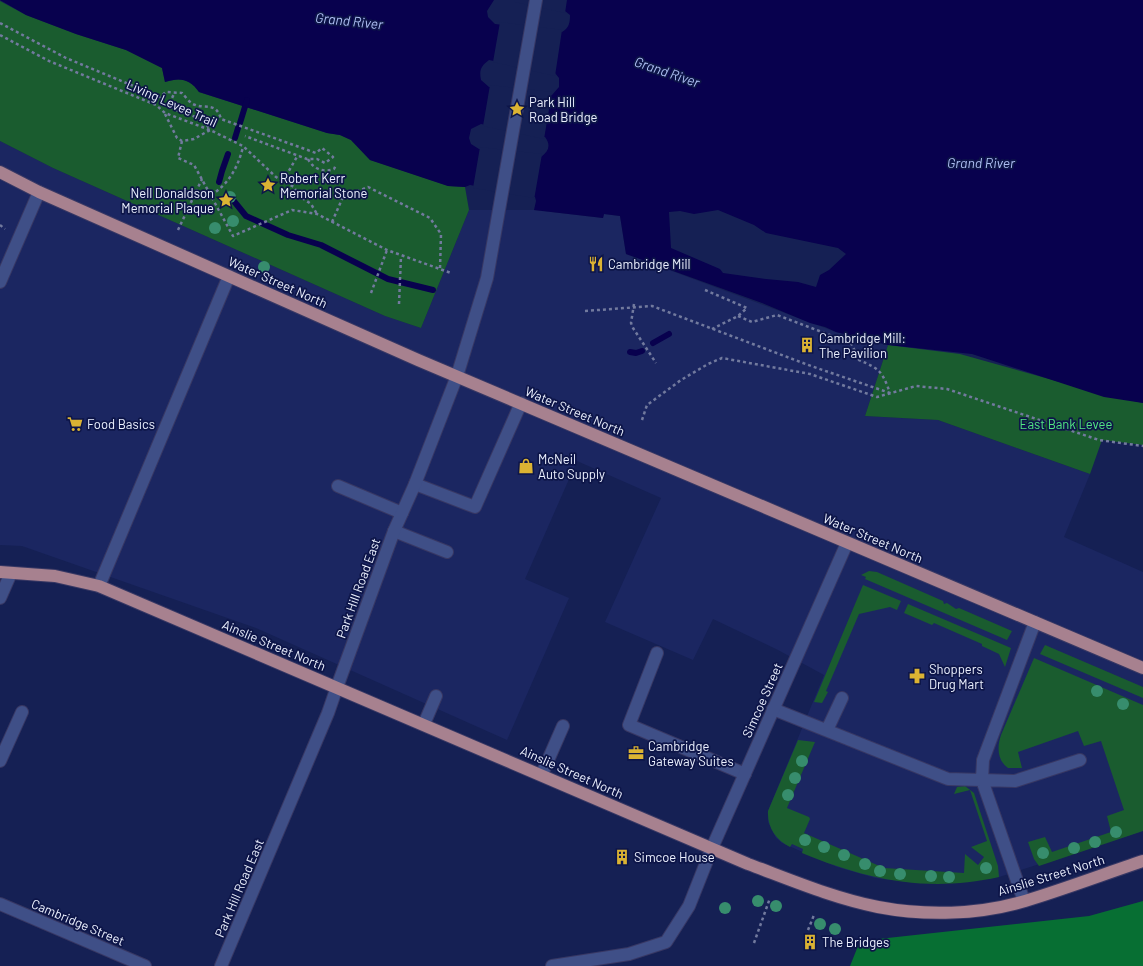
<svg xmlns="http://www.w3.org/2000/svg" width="1143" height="966" viewBox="0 0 1143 966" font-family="Barlow,sans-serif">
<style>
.built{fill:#1b2661}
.green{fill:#1a5c2f}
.forest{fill:#076f33}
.water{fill:#08014e;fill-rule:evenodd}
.pier{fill:#152054}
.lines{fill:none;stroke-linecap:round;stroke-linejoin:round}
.stream{stroke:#08014e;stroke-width:6}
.lane-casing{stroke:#383864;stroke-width:14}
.street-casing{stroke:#383864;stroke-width:14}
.secondary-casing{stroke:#383864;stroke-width:14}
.primary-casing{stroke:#383864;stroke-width:14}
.path{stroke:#727a9e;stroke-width:2.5;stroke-dasharray:3 3;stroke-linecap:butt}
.lane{stroke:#3f4f87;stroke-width:12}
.street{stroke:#3f4f87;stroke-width:12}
.secondary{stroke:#3f4f87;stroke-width:12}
.primary{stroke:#a7818f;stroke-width:12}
.tree{fill:#378d6d}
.labels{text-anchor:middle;stroke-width:3.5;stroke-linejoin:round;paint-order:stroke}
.poi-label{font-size:13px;fill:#ebf0fe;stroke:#0d1548;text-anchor:start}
.street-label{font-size:13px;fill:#ebf0fe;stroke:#0d1548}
.park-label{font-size:13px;fill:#52e781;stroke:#0d1548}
.water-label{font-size:14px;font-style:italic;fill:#acbdf1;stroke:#0d1548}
</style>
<rect width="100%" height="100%" fill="#152054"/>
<path class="built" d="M0 141 53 168 385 316 421 328 469 210H534L603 218 604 214 620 216 626 254 836 332 888 345 865 416 938 420 1090 474 1064 537 1143 572V831L999 877 956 883H918L875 878 837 867 782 843 776 838 768 822V811L824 675 778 650 713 619 693 660 605 622 661 498 577 461 525 579 569 598 507 740 256 628 22 546 0 545Z"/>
<path class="green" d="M0 1 26 15 76 34 126 50 162 68 165 82C181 77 190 79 199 92L327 133 340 135 351 140 370 160 448 186 465 187 469 210 421 328 385 316 53 168 0 141Z
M888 345 960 354 1103 394 1143 403V445L1102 440 1090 474 938 420 865 416Z
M869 571 877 572 943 601 944 604 947 603 956 609 959 608 1012 631 1007 640 865 579 866 577 861 575Z
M863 585 901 601 897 610 890 607 859 614 826 691 828 692 822 703 814 702Z
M908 604 1011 648 1005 667 999 654 982 646V644L934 623 932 625 904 613Z
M1045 645 1143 687V698L1040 654Z
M1034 658 1143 705V831L1039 866 1034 859 1028 842 1045 837 1052 852 1111 832 1107 816 1124 810 1101 741 1084 746 1078 731 1018 752 1022 768H1008C997 760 997 747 1001 735Z
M798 740 815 742 787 808 809 817 810 819 804 833 884 868 964 873 965 854 978 865 984 857 971 847 987 841 970 790 954 794 957 787 965 786 974 793 998 866 999 877C928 893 867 880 802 853L803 849 792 844 790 847C776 840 767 827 768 811Z"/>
<path class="forest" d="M1143 901V966H850L860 941 1089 916Z"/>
<path class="water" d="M0 0H494L487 11 488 17 495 24 562 32C569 28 570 23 570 15L565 11 516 0H1143V403L1104 397 972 354 888 345 836 332 825 327 810 323 762 303 626 254 620 216 604 214 603 218 534 210 536 201 535 197 470 185 465 187 448 186 370 160 351 140 340 135 327 133 199 92C190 79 180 77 165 82L162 68 126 50 76 34 26 15ZM489 60 555 73 559 78V87L552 95 489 87 481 80C479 70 481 66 489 60ZM481 124 545 137C551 145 549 151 541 157L479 149 471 144 469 138 471 129ZM718 210 754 225 766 233 838 248 846 254 829 270 820 275 816 287 798 282 766 279 723 273 720 269 671 248 669 212 680 211 694 214Z"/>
<path class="pier" d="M514 0H567L565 13 515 2Z
M500 22 562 30 555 76 493 62Z
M490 85 552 92 544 139 483 126Z
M480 147 542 154 534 200V198L473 188Z"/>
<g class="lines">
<path class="stream" d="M240 123 247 100
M235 138 238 128
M219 182 222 171 228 154
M233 200 246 216 288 235 321 245 388 279 433 290
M653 343 669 334
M630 352 636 353 642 351"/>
<defs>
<path id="lane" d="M415 484 475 507 521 403
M338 486 402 513
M394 531 447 552
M99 586 229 276
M0 598 11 573
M657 653 629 725 745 774
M773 709 948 779 1015 781 1080 760
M424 724 436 696
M827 730 842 698
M0 761 22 712
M542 774 563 726
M1024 901 982 780 983 760 1035 622"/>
<path id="street" d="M0 282 39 192
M0 904 145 966
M221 966 328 713 337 687
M552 966 629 954 666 942 689 906 712 848 847 543"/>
<path id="secondary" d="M337 687 394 531 415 484 457 376 487 278 536 0"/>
<path id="primary" d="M0 172 39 192 418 360 1143 668
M0 572 55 576 99 586 748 864C791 880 833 898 878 907 925 916 978 915 1025 901 1065 889 1104 874 1143 861"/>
</defs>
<use href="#lane" class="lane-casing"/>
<use href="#street" class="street-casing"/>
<use href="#secondary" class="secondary-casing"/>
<use href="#primary" class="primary-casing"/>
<path class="path" d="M0 23 66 58 160 97 166 92 182 93C185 96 189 102 193 104 205 110 216 101 221 119L316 153 322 148 333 157 325 163 317 159H307L245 136
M0 35 49 61 156 105 165 113 210 130 243 146 276 177 294 187 298 195 311 204 317 214
M165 114 177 138 182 141 194 139 210 130 204 120 173 109 170 102 175 92
M182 141 178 158 194 165 233 236 292 210 317 214 387 250 451 273
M308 159C313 169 324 173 334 169L336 165
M283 181 298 155
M211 195C229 184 238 167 243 147
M332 222 343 197 368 187 430 218 441 234 440 269
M0 225 5 229
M178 230 202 179
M705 290 747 308 738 316 712 329
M371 293 387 250
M399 304 401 256
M634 304 631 323 633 328 656 363
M585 311 652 306 811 366 890 393
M738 316 752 322 777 315 851 343 859 360C880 369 882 371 890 393
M642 420 647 405 681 380 708 364 722 358 810 374 877 397 916 386 947 389 1099 440 1143 446
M808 930 814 915
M754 943 770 898"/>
<use href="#lane" class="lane"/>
<use href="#street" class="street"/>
<use href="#secondary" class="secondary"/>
<use href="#primary" class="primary"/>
</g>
<g class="tree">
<circle cx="230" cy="197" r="6"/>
<circle cx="233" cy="221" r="6"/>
<circle cx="215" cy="228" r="6"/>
<circle cx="264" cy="267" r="6"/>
<circle cx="1097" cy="691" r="6"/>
<circle cx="1123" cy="704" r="6"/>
<circle cx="802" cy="761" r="6"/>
<circle cx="795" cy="778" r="6"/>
<circle cx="788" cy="795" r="6"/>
<circle cx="1116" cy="832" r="6"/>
<circle cx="805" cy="840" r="6"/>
<circle cx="1095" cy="842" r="6"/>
<circle cx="824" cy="847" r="6"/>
<circle cx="1074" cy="848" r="6"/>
<circle cx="1043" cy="853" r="6"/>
<circle cx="844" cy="855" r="6"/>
<circle cx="865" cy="864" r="6"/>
<circle cx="986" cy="868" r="6"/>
<circle cx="880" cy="871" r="6"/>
<circle cx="900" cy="874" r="6"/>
<circle cx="931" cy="876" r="6"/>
<circle cx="949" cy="877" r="6"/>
<circle cx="758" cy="901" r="6"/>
<circle cx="776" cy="906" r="6"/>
<circle cx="725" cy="908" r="6"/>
<circle cx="820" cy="924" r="6"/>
<circle cx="835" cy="929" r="6"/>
</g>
<defs>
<symbol id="sight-bare" viewBox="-9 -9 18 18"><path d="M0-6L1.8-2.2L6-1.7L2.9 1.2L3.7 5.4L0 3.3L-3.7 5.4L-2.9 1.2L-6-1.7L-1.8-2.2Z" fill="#dbb333" stroke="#0d1548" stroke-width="2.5" paint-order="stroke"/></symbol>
<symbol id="restaurant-bare" viewBox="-9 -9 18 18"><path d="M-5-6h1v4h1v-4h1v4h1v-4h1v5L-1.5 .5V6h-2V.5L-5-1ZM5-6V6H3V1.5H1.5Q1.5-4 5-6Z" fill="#dbb333" stroke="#0d1548" stroke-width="2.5" paint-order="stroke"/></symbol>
<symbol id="building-bare" viewBox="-9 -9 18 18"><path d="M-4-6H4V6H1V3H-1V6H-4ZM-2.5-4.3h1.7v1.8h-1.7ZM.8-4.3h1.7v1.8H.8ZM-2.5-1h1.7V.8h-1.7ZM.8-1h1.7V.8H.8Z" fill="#dbb333" stroke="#0d1548" stroke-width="2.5" paint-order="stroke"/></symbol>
<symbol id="supermarket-bare" viewBox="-9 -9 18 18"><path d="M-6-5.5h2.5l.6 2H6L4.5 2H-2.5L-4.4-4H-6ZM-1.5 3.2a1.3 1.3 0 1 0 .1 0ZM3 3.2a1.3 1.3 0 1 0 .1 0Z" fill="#dbb333" stroke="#0d1548" stroke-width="2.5" paint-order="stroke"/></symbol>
<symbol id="shop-bare" viewBox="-9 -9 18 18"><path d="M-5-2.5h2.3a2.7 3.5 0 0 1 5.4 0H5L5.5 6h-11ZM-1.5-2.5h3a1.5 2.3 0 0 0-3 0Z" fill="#dbb333" stroke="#0d1548" stroke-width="2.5" paint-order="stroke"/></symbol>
<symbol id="pharmacy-bare" viewBox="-9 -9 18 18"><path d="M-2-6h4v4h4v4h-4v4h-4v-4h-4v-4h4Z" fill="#dbb333" stroke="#0d1548" stroke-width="2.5" paint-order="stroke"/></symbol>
<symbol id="office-bare" viewBox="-9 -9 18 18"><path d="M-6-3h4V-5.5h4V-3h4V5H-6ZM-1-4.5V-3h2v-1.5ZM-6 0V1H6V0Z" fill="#dbb333" stroke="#0d1548" stroke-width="2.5" paint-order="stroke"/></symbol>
</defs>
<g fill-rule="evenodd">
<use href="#sight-bare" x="506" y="98" width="22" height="22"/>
<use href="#sight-bare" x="257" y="174" width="22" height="22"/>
<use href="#sight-bare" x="215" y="189" width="22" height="22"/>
<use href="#restaurant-bare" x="585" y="253" width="22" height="22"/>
<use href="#building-bare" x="796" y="334" width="22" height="22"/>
<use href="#supermarket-bare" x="64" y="413" width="22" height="22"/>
<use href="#shop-bare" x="515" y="455" width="22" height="22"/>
<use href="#pharmacy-bare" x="906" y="665" width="22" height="22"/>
<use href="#office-bare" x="625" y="742" width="22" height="22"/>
<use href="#building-bare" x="611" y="846" width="22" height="22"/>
<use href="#building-bare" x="799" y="931" width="22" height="22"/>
</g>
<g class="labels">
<g class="poi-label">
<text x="529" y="107">Park Hill<tspan x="529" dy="15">Road Bridge</tspan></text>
<text x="280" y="183">Robert Kerr<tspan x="280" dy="15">Memorial Stone</tspan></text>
<text x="214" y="198" text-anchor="end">Nell Donaldson<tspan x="214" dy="15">Memorial Plaque</tspan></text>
<text x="608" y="269">Cambridge Mill</text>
<text x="819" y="343">Cambridge Mill:<tspan x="819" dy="15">The Pavilion</tspan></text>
<text x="87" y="429">Food Basics</text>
<text x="538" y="464">McNeil<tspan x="538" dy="15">Auto Supply</tspan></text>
<text x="929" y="674">Shoppers<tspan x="929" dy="15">Drug Mart</tspan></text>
<text x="648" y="751">Cambridge<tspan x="648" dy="15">Gateway Suites</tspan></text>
<text x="634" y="862">Simcoe House</text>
<text x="822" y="947">The Bridges</text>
</g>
<g class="street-label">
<text transform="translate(172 103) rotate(24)" y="5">Living Levee Trail</text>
<text transform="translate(278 282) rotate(24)" y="5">Water Street North</text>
<text transform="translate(575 411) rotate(23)" y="5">Water Street North</text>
<text transform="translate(873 538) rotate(23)" y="5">Water Street North</text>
<text transform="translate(358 588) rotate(-70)" y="5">Park Hill Road East</text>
<text transform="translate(274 645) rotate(23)" y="5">Ainslie Street North</text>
<text transform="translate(762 700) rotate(-66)" y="5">Simcoe Street</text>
<text transform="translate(572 772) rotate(24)" y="5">Ainslie Street North</text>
<text transform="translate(1051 875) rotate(-17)" y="5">Ainslie Street North</text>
<text transform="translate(239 888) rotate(-67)" y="5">Park Hill Road East</text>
<text transform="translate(78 922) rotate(23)" y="5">Cambridge Street</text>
</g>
<g class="park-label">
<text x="1066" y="429">East Bank Levee</text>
</g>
<g class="water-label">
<text transform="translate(349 21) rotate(6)" y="5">Grand River</text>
<text transform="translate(667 72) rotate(19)" y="5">Grand River</text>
<text x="981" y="168">Grand River</text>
</g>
</g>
</svg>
